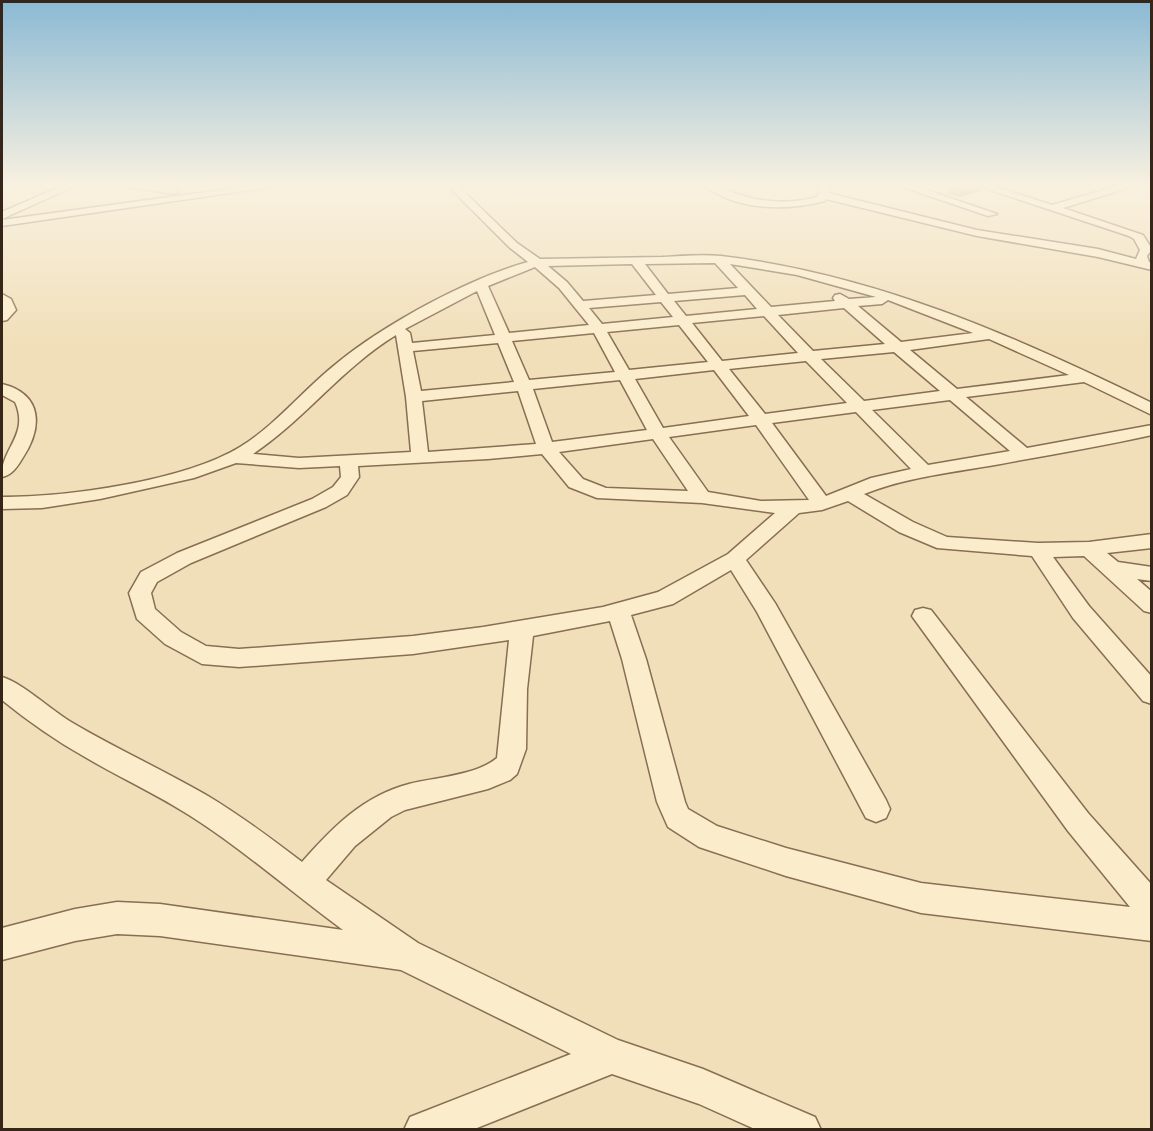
<svg xmlns="http://www.w3.org/2000/svg" width="1153" height="1131" viewBox="0 0 1153 1131" font-family="'IBM Plex Serif',serif">
<style>
.lines{fill:none;stroke-linecap:round;stroke-linejoin:round}
.minor-casing{stroke:#886e53;stroke-width:3}
.minor{fill:#fbedcc;fill-rule:evenodd}
.wall{fill:#b5805c}
.shaded-wall{fill:#93684b}
</style>
<rect width="100%" height="100%" fill="#f1dfb9"/>
<g class="lines">
<defs>
<path id="minor" d="M64 185H77L2 219V212Z
M114 185C130 185 166 182 179 191L174 194Z
M257 185H286L2 226V220Z
M447 185H457L517 243 540 259C581 258 621 258 662 257 681 256 702 254 721 256 874 274 1015 336 1152 403V415L1084 382 966 397 1027 448 1152 425V435C1098 447 1043 456 989 466 947 473 904 478 864 494L913 522 947 537 1038 543 1089 542 1152 534V548L1107 553 1118 562 1152 567V581L1137 579 1152 592V613L1144 611 1084 556 1053 557 1089 606 1152 677V704L1143 701 1073 618 1032 556 937 548 899 532 848 501 822 510 799 513 746 560 775 603 886 800 890 809 886 818 876 822 866 818 757 612 731 570 673 604 631 615 646 659 685 802 688 809 717 826 786 848 921 883 1130 907 1068 831 912 616 915 610 923 608 931 610 1088 813 1152 885V941L921 913 786 876 699 847 668 827 657 802 622 659 610 621 533 636 527 689 526 749 517 774 510 780 488 789 405 810 391 817 355 846 326 880 418 943 618 1040 703 1069 815 1117 821 1130H757L699 1104 612 1074 472 1130H404L410 1117 571 1054 401 970 160 936 117 934 75 941 2 960V928L75 909 117 902 160 904 343 930C291 892 243 849 189 815 156 794 119 777 85 757 55 740 28 721 2 700V677C21 682 51 710 71 722 115 748 163 770 208 796 241 816 272 839 302 862 332 828 363 796 409 784 436 777 475 776 497 758L509 640 413 654 239 667 202 664 165 644 137 619 129 593 141 572 177 553 312 499 333 487 341 477 340 466 299 468 236 463 194 478 100 499 42 508 2 509V497C68 497 184 481 240 447 276 425 303 390 336 364 383 325 469 278 528 262L509 247ZM715 263 738 288 668 294 645 264ZM632 264 656 295 583 301 567 282 548 266ZM730 264 797 275 876 297 849 299 840 294 835 295 833 298 835 301 771 307ZM535 267 559 288 589 325 509 333 488 286ZM477 291 495 335 412 343 410 333 405 329ZM745 295 757 309 686 316 674 301ZM888 300 973 333 901 342 858 306 882 304ZM661 302 673 317 602 324 589 308ZM844 308 885 344 813 351 778 315ZM764 316 798 353 722 361 692 323ZM679 325 708 362 629 370 607 332ZM594 333 615 372 529 380 512 341ZM396 335 406 397 411 452 299 458 253 454C305 419 342 368 396 335ZM989 339 1069 375 957 389 910 350ZM498 343 514 382 421 391 413 351ZM894 352 940 391 864 401 821 359ZM806 361 847 403 765 414 729 369ZM714 370 749 416 663 428 635 379ZM620 380 647 430 552 442 533 389ZM518 391 536 444 428 452 422 401ZM950 400 1010 451 928 465 872 410ZM856 412 911 469 871 478 826 496 772 423ZM756 425 809 500 761 501 708 492 669 437ZM653 439 688 491 606 488 583 479 559 452ZM542 454 569 487 597 498 702 503 775 513 728 554 658 592 603 607 483 627 413 636 239 649 206 646 181 632 155 609 151 593 157 582 191 563 326 507 347 495 359 477 358 466 488 459Z
M704 185C718 185 727 191 740 195 766 203 791 204 817 197L821 185H831L828 193 977 230 1098 249 1136 259 1140 250 1134 239 1129 236 975 185H990L1052 205 1121 185H1138L1063 208 1143 235 1152 249 1147 256 1149 262H1152V270L1098 257 977 236 826 199 825 201C786 211 737 211 704 185Z
M897 185H912L997 214 988 216Z
M2 294 11 299 16 310 7 320 2 321Z
M2 384C43 394 43 428 22 459 17 467 12 475 2 477 0 449 30 435 15 402L2 395Z"/>
</defs>
<use href="#minor" class="minor-casing"/>
<use href="#minor" class="minor"/>
</g>
<path class="wall" d="M945 185H986L985 190 959 197 946 193 948 186Z"/>
<path class="shaded-wall" d="M968 185H986L985 190 959 197 962 187Z"/>
<linearGradient id="sky" x2="0" y2="1"><stop stop-color="#8ab9d4"/><stop offset="0.54" stop-color="#f9f1e0"/><stop offset="1" stop-color="#f9f1e0" stop-opacity="0"/></linearGradient>
<rect width="1153" height="344" fill="url(#sky)"/>
<rect width="1153" height="1131" fill="none" stroke="#352619" stroke-width="6"/>
</svg>
